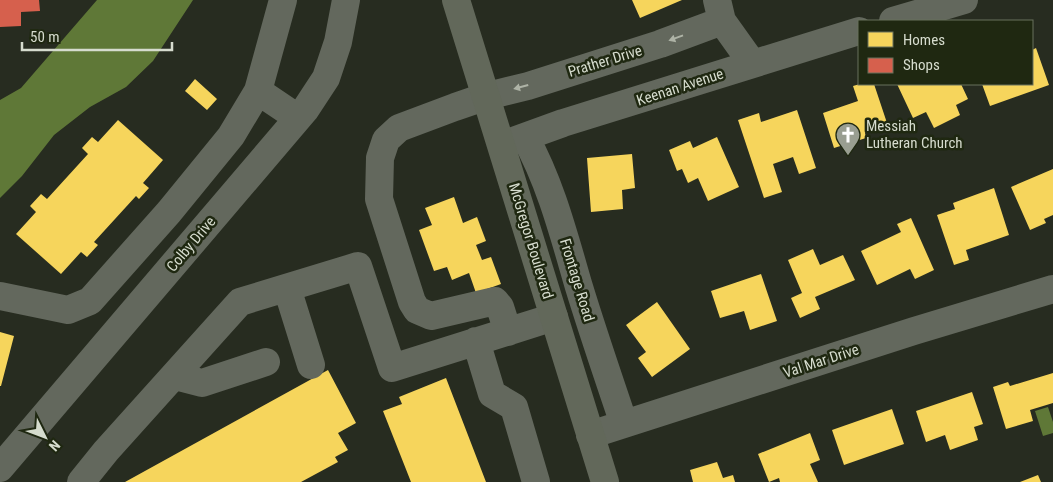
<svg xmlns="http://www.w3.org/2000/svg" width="1053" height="482" viewBox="0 0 1053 482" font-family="'Roboto Condensed',sans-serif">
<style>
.water{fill:#5f7837}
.homes{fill:#f6d55c}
.shops{fill:#d6604d}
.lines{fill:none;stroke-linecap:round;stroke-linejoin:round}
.minor{stroke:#63685d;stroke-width:28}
.major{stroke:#62685a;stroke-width:28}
.oneway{fill:#aeb3a6}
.labels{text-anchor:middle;stroke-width:5;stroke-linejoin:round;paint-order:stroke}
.street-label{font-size:15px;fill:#d6dcce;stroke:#1f2811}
.poi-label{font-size:15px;fill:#d6dcce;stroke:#1f2811;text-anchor:start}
</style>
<rect width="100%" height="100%" fill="#272c20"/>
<path class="water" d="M97 0H193L153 61 126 87 90 107 54 135 22 176 0 198V100L21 88Z
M1048 407 1053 422V433L1043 436 1035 411Z"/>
<path class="homes" d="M632 0H682L640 18Z
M1036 48 1049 85 990 106 982 84H1032V50Z
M195 79 217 99 207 110 185 91Z
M860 84H874L888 126 865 133 866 138 834 148 823 113 858 101 853 86Z
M897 84H961L968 99 956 105 960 115 934 128 926 112 913 118Z
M797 110 816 168 799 174 793 157 773 164 782 192 764 198 738 120 759 113 761 122Z
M118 120 163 160 143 183 149 188 139 199 136 196 94 242 98 245 87 257 81 252 61 274 16 234 36 212 30 206 41 194 47 199 88 154 82 148 92 137 98 142Z
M717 137 739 187 708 201 698 178 688 183 682 169 677 171 669 150 690 141 693 148Z
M632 154 635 188 622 190 623 209 591 212 587 158Z
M1053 169V215L1044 219 1046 223 1030 230 1011 187Z
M994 188 1009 235 966 250 969 260 954 265 937 215 955 209 953 203Z
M454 197 463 223 477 217 486 241 476 245 482 260 491 257 501 284 476 293 469 273 452 280 447 267 434 271 419 230 432 225 425 208Z
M911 218 934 270 915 279 910 269 877 285 861 251 901 232 897 224Z
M813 249 820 265 843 255 855 280 815 297 820 309 800 318 791 298 802 293 788 260Z
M761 274 777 321 750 330 744 311 720 318 711 291Z
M657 302 690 349 652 377 638 358 646 352 626 325Z
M0 332 14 336 1 386H0Z
M328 370 356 423 338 433 348 450 335 457 338 462 301 482H125Z
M1053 373V403L1030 410 1033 421 1006 429 993 387 1008 382 1010 386Z
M446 378 486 482H411L383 411 402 404 399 397Z
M972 392 983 424 974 427 978 440 950 450 945 435 926 442 916 411Z
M892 409 904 444 844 465 832 430Z
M810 433 820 460 810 464 818 482H780L779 478 769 482 758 454Z
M717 462 723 478 733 475 735 482H693L690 470Z
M1038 475 1041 482H1020Z"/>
<path class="shops" d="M0 0H39L40 11 21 12V26L0 27Z"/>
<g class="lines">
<path class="minor" d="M283 0 258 91 298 118
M717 0 722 21 752 63
M893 21 964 0
M525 137C551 184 564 236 579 287 593 333 609 379 624 424
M502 145 563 123 859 31
M287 288 311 365
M0 296 68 310 90 301 169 212 231 136 258 91
M508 332 500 307 495 301 431 316 417 310 412 302 379 199 380 158 386 140 399 128 455 107 487 96 528 86 660 44 722 21
M476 341 492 394 514 407 536 482
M175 376 202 383 266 362
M590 435 914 331 1053 289
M0 468 305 110 326 78 338 42 346 0
M81 482 106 451 240 302 358 266 392 368 554 317"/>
<path class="major" d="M456 0 605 482"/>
</g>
<defs><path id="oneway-solid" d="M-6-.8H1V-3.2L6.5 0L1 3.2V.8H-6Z" transform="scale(1.25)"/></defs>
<g class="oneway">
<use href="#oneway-solid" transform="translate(676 38) rotate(160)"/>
<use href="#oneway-solid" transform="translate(521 87) rotate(165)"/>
</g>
<defs>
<symbol id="church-pin" viewBox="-11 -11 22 30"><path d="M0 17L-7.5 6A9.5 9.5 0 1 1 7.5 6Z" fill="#999e91" stroke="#1f2811"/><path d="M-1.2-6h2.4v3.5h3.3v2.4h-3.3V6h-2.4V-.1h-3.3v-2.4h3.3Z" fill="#fff"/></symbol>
</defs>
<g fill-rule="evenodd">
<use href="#church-pin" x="834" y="121" width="28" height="38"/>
</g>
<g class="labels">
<g class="street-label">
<text transform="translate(605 61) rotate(-17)" y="5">Prather Drive</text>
<text transform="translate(680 87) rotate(-18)" y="5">Keenan Avenue</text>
<text transform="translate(531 241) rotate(73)" y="5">McGregor Boulevard</text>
<text transform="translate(191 244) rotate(-50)" y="5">Colby Drive</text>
<text transform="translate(577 280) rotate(73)" y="5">Frontage Road</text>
<text transform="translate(821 361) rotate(-18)" y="5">Val Mar Drive</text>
</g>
<g class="poi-label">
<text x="866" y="131">Messiah<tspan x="866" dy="17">Lutheran Church</tspan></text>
</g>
</g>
<rect x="858" y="20" width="175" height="65" fill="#1f2811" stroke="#68705d"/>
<rect x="868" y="32" width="25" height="15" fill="#f6d55c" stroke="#68705d"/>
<text x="903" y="45" font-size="15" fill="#d6dcce">Homes</text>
<rect x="868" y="58" width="25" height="15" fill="#d6604d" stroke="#68705d"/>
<text x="903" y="70" font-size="15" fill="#d6dcce">Shops</text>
<g transform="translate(45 437) rotate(132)" stroke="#1f2811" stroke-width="4" paint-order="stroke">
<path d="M0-4L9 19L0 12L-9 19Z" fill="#d6dcce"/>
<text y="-8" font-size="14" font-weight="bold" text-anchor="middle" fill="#d6dcce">N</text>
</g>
<path d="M22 42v8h150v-8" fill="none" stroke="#d6dcce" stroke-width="2.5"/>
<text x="30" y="42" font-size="15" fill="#d6dcce" stroke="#1f2811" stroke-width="4" paint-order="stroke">50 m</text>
</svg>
